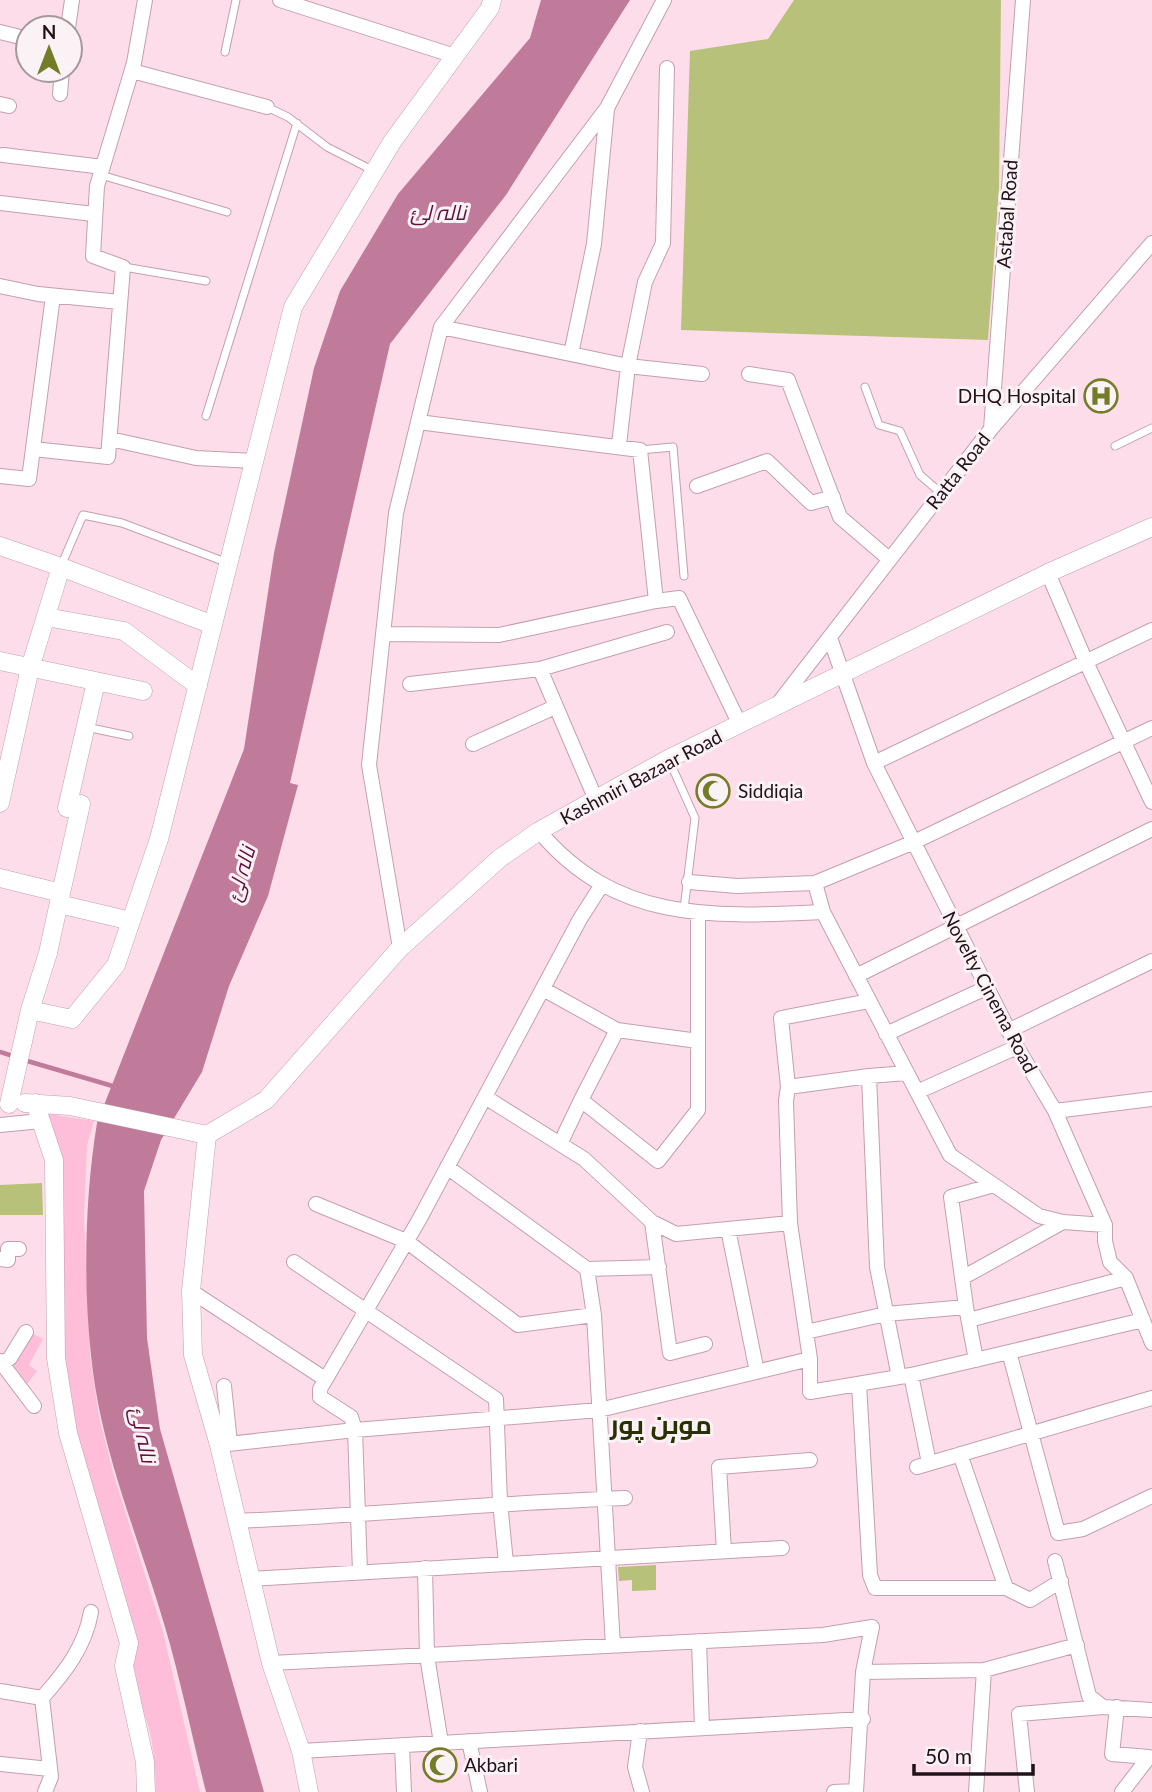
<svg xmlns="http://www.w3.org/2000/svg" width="1152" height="1792" viewBox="0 0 1152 1792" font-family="Lato,Cairo,sans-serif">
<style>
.green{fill:#febdd9}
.water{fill:#c07b9b}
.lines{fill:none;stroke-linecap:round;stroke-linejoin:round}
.stream{stroke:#c07b9b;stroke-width:4.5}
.building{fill:#b8c179}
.service-casing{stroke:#c49faf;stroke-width:9}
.minor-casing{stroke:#c49faf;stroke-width:16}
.tertiary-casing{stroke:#c49faf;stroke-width:19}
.service{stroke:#fff;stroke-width:7}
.minor{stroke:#fff;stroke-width:14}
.tertiary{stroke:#fff;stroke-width:18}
.labels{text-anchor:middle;stroke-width:6;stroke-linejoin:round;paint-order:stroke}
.street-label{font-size:19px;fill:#201219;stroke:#faf2f5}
.poi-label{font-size:19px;fill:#201219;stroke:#faf2f5;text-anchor:start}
.water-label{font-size:21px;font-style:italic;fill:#620e3f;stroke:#faf2f5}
.district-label{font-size:26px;font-weight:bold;fill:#2b2f05;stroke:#faf2f5}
</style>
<rect width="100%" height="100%" fill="#fdddea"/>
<path class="green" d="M48 1114 94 1121 87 1145 84 1216 90 1356 99 1417 114 1476 163 1632 200 1792H156C155 1761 153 1725 137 1699L61 1363Z
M28 1331 43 1339 29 1365 37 1371 24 1388 6 1366Z"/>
<path class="water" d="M541 0H630L506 195 390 344 290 783 298 785 268 896 229 986 202 1072 161 1140 144 1191 147 1338 160 1429 264 1792H206C192 1737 181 1681 165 1627 143 1552 113 1480 98 1403 82 1318 83 1207 97 1123L244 749 274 553 314 368 340 291 398 194 530 38Z"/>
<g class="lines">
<path class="stream" d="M0 1052 16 1057
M24 1060 116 1087"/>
</g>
<path class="building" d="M794 0H1001L999 188 988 340 681 330 690 51 768 39Z
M42 1183 43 1215H0V1185Z
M656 1565V1590L632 1591V1580L619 1581 618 1567Z"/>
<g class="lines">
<defs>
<path id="service" d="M225 52 236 0
M267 107 288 117 327 147 374 171
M101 175 227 212
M124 267 206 281
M865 387 879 425 900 431 920 475 941 493
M206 416 297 123
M1115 446 1152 428
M640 450 673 447 684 576
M61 566 83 515 122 523 228 563
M86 727 129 736
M669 760 695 818 684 909"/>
<path id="minor" d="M280 0 455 56
M68 28 72 0
M0 32 28 39
M132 71 267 107
M60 94 62 70
M0 104 9 106
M3 155 103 167
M0 203 93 214
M0 286 38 294 120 302
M441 327 628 366 702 374
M571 354 594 244 607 109
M749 374 788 380 840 517 889 559
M991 429 1023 0
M110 439 196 458 254 461
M619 445 628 366 645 282 663 243 667 68
M33 449 108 457 123 267 93 256 97 186 134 63 145 0
M0 476 29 479 53 296
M697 486 767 461 811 503 833 497
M1048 573 1086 662 1152 802
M656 601 679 598 740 725
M384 634 499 635 656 601 640 450 418 422
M830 638 874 763 1017 1047 1055 1111 1105 1225V1241L1110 1262 1126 1278 1152 1343
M540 669 596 800
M410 684 540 669 667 632
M777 705 991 429 1152 243
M473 744 555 707
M874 763 1152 630
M539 831C616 923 713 917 823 912L950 1155 1039 1216 1063 1222 1105 1225
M689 882 737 886 815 883
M823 912 815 883 914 842 1152 728
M400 948 369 765 396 513 441 327 607 108 664 0
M856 976 1152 829
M543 989 617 1030
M1008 1031 1152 961
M886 1034 986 988
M698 1041 617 1030 581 1100 658 1161 698 1110V914
M788 1087 781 1018 869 1001
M917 1092 1017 1047
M485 1097 584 1159 652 1222
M1055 1111 1152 1099
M0 1125 41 1121
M560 1144 581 1100
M316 1204 406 1241 518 1325 594 1315 587 1269 447 1167
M728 1229 757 1372
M0 1259 8 1260V1249H19
M294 1262 496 1399 500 1502 506 1563
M587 1269 659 1267
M962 1278 1063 1222
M191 1291 325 1379
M966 1307 951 1197 994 1185
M594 1315 613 1646
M969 1320 1126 1278
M806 1332 886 1314 966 1307 976 1360
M705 1344 670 1353 652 1222 676 1234 790 1223
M1009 1352 1143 1320
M810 1359 790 1223 786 1101 788 1087 869 1076
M0 1361 34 1406
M2 1364 10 1358 26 1332
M911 1375 929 1463
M899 1377 877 1267 869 1076 907 1073
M859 1384 870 1575 875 1588H1006L1030 1600 1061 1581
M224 1386 230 1443
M219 1445 355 1430 599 1410 810 1359V1392L911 1375 1009 1352 1058 1533 1083 1529 1152 1496
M960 1454 1006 1588
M917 1467 1152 1398
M238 1521C367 1515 495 1503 625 1498
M724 1551 719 1467 810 1460
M1055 1561 1089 1696 1103 1707 1152 1710
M425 1568 427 1656 441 1743
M360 1572 355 1430 351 1417 320 1397V1389L419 1220 580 919 601 886
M249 1579 782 1548
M699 1641 702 1728
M271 1663 823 1635 872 1627 863 1672 856 1792
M863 1672 984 1670 1077 1645
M0 1691 42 1698
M1117 1707 1112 1754 1149 1757 1122 1792
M640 1731 635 1767 642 1792
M469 1741 480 1792
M402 1745 404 1792
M301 1751 863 1719
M0 1764 50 1769
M45 1792 51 1777 42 1698C65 1672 85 1647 91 1612
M834 1792 856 1791
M976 1792 984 1670
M1027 1792 1019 1714 1103 1707"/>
<path id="tertiary" d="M0 546 61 567 30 668 0 803
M61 567 213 625
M46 617 124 631 198 686
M0 661 143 691
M67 808 96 682
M0 878 61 893 48 953 30 1010
M61 893 81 804
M59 904 131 921
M25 1103 70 1106 207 1135
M35 1103 54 1160 56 1358 68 1433 129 1643 124 1666 145 1762 146 1792
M9 1104 30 1010 72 1019 116 965 159 839 293 307 392 142 490 8 492 0
M207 1135 266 1100 400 948 500 858 539 831 668 759 1048 573 1152 527
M207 1135 191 1291 193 1355 219 1445 271 1663 301 1751 309 1792"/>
</defs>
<use href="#service" class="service-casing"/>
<use href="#minor" class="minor-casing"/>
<use href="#tertiary" class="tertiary-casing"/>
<use href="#service" class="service"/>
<use href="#minor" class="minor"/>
<use href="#tertiary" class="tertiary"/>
</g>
<defs>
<symbol id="hospital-ring" viewBox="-11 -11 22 22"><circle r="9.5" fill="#faf2f5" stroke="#757c27" stroke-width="1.5"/><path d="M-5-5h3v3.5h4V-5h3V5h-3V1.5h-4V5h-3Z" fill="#757c27"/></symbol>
<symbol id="mosque-ring" viewBox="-11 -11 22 22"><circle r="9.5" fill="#faf2f5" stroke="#757c27" stroke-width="1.5"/><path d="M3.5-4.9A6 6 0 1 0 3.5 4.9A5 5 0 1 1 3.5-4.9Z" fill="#757c27"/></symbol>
</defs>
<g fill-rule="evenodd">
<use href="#hospital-ring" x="1082" y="377" width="38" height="38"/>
<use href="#mosque-ring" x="694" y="772" width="38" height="38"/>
<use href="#mosque-ring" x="421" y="1746" width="38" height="38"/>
</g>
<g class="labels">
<g class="street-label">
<text transform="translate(1007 214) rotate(-86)" y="7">Astabal Road</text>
<text transform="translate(958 471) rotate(-52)" y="7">Ratta Road</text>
<text transform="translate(641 777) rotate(-28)" y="7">Kashmiri Bazaar Road</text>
<text transform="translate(990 992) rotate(62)" y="7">Novelty Cinema Road</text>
</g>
<g class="poi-label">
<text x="1076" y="403" text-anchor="end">DHQ Hospital</text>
<text x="738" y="798">Siddiqia</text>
<text x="464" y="1772">Akbari</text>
</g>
<g class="water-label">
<text x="438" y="220">نالہ لئ</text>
<text transform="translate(241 874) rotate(-74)" y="7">نالہ لئ</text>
<text transform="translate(143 1435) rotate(78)" y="7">نالہ لئ</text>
</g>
<g class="district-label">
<text x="661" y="1434">موہن پور</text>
</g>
</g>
<g transform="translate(49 49)"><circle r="33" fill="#faf2f5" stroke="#a3989d" stroke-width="2"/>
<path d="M0-5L12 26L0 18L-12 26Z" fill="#757c27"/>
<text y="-10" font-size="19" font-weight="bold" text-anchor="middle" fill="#201219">N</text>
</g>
<path d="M914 1764v10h119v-10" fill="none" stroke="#201219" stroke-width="3.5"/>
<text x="925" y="1764" font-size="21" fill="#201219" stroke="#faf2f5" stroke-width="5" paint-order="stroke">50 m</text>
</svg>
